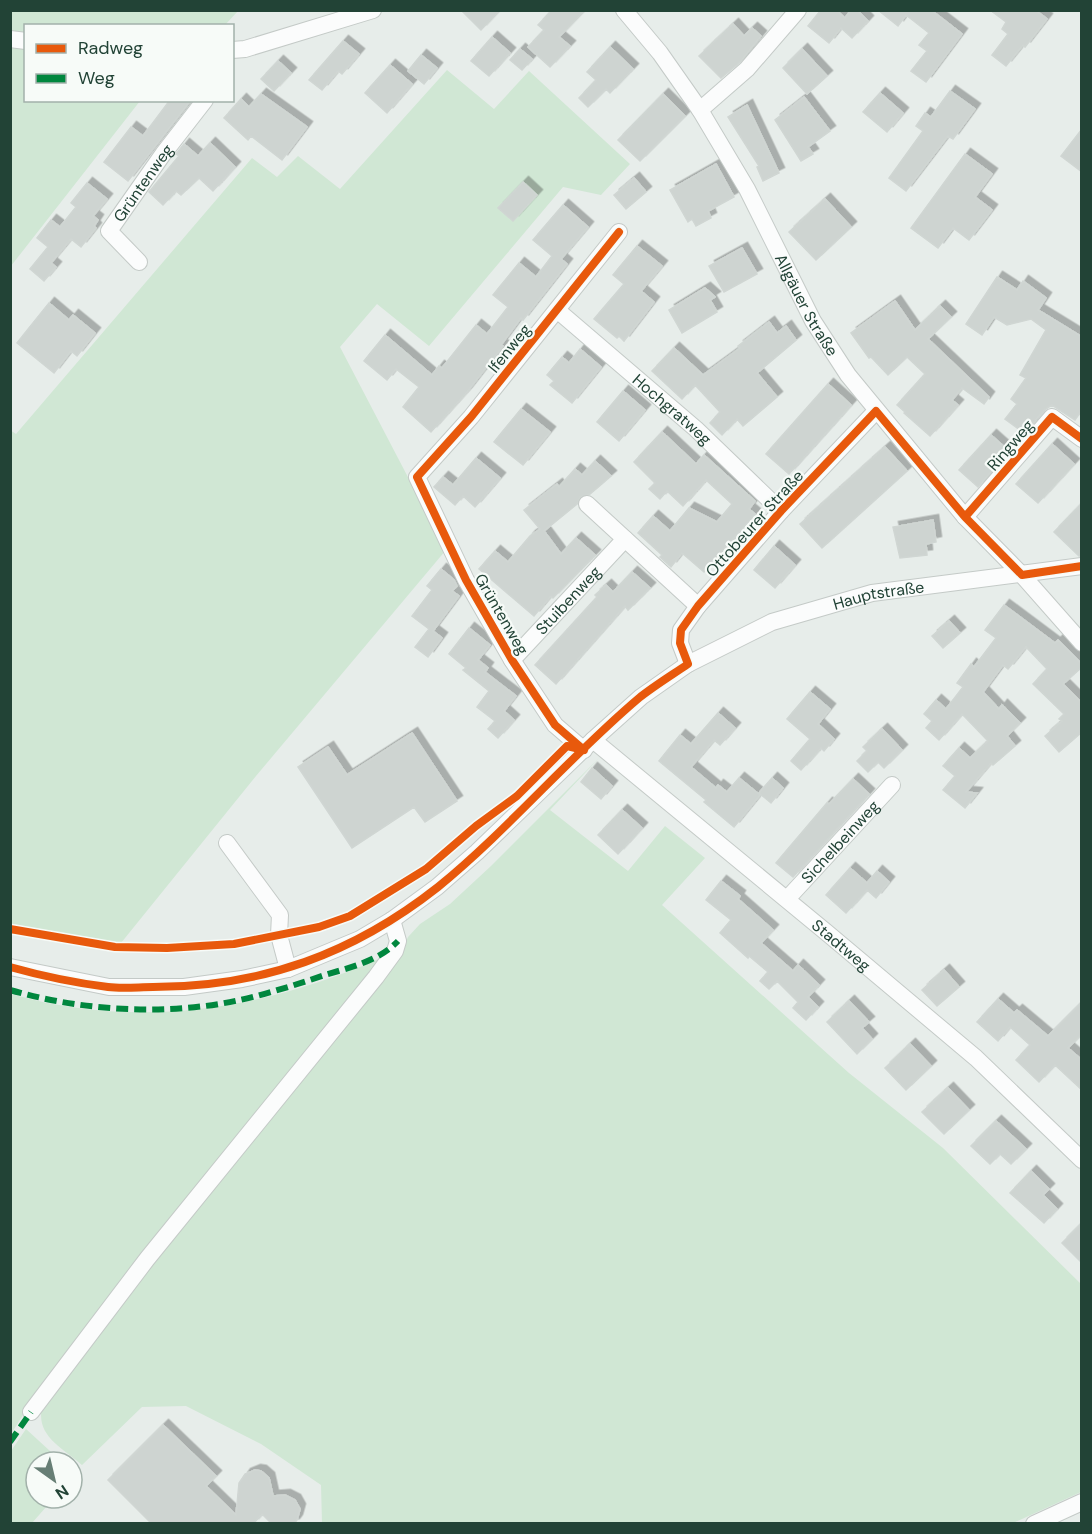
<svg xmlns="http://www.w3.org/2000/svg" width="1092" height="1534" viewBox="0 0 1092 1534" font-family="'DM Sans',sans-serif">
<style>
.green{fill:#d0e7d4}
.building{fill:#ced4d1;stroke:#d0d6d3;stroke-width:1.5;filter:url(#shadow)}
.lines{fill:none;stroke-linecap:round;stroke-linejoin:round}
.minor-casing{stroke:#c4cac7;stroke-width:18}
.minor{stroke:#fbfcfc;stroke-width:16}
.quiet{stroke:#00873e;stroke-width:6;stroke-dasharray:12 6;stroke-linecap:butt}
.cycleway-casing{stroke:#f7fbf8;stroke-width:11}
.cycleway{stroke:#e8590c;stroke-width:8}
.labels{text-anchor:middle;stroke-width:4.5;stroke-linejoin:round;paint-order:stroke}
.street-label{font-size:16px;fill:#224336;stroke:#f7fbf8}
</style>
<defs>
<filter id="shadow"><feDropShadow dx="5.5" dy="-5.5" stdDeviation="0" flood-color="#0004"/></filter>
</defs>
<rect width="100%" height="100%" fill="#e7edea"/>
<path class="green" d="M11 11H238L225 25 26 26 25 33 11 30Z
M10 46 25 49 26 100 140 101 11 266Z
M447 70 494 109 529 71 630 164 601 195 563 187 429 346 377 304 340 347 446 550 256 776 121 943 11 924 10 430 16 434 252 158 277 177 298 156 340 189Z
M600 757 550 810 628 871 665 826 705 858 662 905 849 1073 943 1148 1081 1284V1492L1013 1523H322L321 1485 261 1444 186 1406 142 1407 82 1465C59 1445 32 1434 44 1400L400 954 408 937 420 924 450 904 491 866Z
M381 958 28 1407 11 1434V994C137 1030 263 1010 381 958Z
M26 1429 62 1462H36V1498H54L32 1523H11V1451Z"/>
<path class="building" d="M461 10H500L481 30Z
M552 10H585L559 37 570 46 550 67 528 47 544 30 538 25Z
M821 10H836L845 18 851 10H857L868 21 852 38 841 28 829 43 808 26Z
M878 10H931L962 34 926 82 911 71 927 51 919 45 929 33 906 15 898 26Z
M990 10H1035L1047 19 1025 47 1023 45 1006 66 992 55 1008 34 1002 29 1006 22Z
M733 24 744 36 752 28 761 36 740 62 721 78 699 56Z
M492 37 510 53 489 76 471 61Z
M343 41 359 54 342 74 338 71 322 90 309 80Z
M610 47 633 69 610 93 606 89 588 107 579 98 596 80 587 72Z
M520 49 532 59 522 70 510 60Z
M802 49 827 76 807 94 783 68Z
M421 55 437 68 424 84 408 71Z
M278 61 291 73 274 91 261 79Z
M390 65 412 84 387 113 365 93Z
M950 91 975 109 953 139 948 136 906 191 889 178 923 131 916 126 925 113 931 117Z
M880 93 903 113 887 132 863 112Z
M261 94 307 127 282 160 251 136 248 140 224 118 241 99 249 107Z
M663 94 685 116 640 161 618 140Z
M804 97 830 131 808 147 813 154 801 161 775 120Z
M170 100H191L128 181 104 162 131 127 143 136Z
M747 105 779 173 763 181 757 167 759 166 728 117Z
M1082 129V172L1061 156Z
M210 143 235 167 213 191 199 178 181 195 176 191 163 205 149 192 179 156 176 154 184 144 198 156Z
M965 154 992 174 975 197 992 210 969 240 953 228 938 248 911 228Z
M716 164 734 197 708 211 711 218 696 226 692 219 688 222 670 190Z
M634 178 646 192 626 209 614 195Z
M523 182 537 195 513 221 498 208Z
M87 183 107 199 93 216 98 220 94 226 96 228 81 247 71 239 51 263 56 267 44 281 30 269 48 247 37 238 51 220 60 227 76 207 71 203Z
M825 199 851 227 816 260 789 232Z
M563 205 588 227 561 259 567 264 523 320 521 318 501 345 503 346 467 392 431 432 403 407 419 387 396 369 387 380 364 361 385 335 432 375 439 366 442 368 476 325 487 334 508 307 493 295 519 263 536 277 552 256 533 240Z
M637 246 662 266 641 291 654 302 624 341 619 336 617 338 594 319 624 284 613 275Z
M742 248 757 274 724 292 709 266Z
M997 277 1017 290 1023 281 1046 298 1038 310 1082 337V410L1075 420 1052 405 1044 410 1024 433 1005 419 1017 404 1011 399 1026 378 1020 375 1046 330 1031 319 1007 325 994 317 982 335 966 324Z
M705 288 715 297 710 300 717 312 682 333 669 310Z
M895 301 915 330 940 306 951 317 928 339 989 397 984 404 962 388 952 400 958 405 930 436 904 413 905 412 897 405 925 374 907 357 888 375 871 357 869 358 851 333Z
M49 303 69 320 73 315 95 333 77 356 71 351 54 373 17 343Z
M769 322 777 333 786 326 796 340 757 373 777 397 743 426 737 419 722 435 710 423 720 412 695 385 682 399 652 371 674 348 703 375 740 348 738 346Z
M580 349 601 367 572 403 550 385 554 381 547 375 562 357 569 363Z
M828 384 851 405 789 474 766 454Z
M623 391 645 410 619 441 597 422Z
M521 409 550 432 523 465 494 442Z
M662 432 696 464 704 455 755 501 749 509 755 514 704 572 682 553 671 567 660 557 662 555 638 533 653 516 670 531 689 508 717 522 732 504 706 480 683 506 667 491 660 499 649 489 655 483 634 462Z
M991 435 1009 451 978 487 959 470Z
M1052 444 1074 464 1038 503 1016 484Z
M885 447 907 471 822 548 800 524Z
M476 458 500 478 475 507 463 496 455 505 434 487 443 477 453 485Z
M595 461 611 476 590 494 580 497 577 504 544 531 561 554 576 538 595 555 553 598 551 596 534 616 479 569 495 551 508 562 530 536 540 529 524 510 557 484 559 487 575 469 582 475Z
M1082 503V556H1079L1054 532Z
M933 520 936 542 926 544 927 555 900 558 893 527Z
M774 546 795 565 775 588 754 570Z
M441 569 454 580 457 586 452 591 459 596 433 631 442 638 428 657 415 647 429 629 412 616 432 590 427 586Z
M632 572 650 588 628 610 625 606 556 684 535 665 597 597 595 595 606 585 613 592Z
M1004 605 1055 643 1058 640 1082 664V667L1063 684 1082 703V732L1059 752 1045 736 1062 721 1059 719 1064 714 1033 684 1047 669 1026 647 1008 669 1003 665 983 692 999 709 1002 705 1020 723 1007 736 1015 746 993 765 991 763 966 792 977 793 965 808 943 790 955 776 943 766 959 748 970 758 988 741 962 714 939 740 926 728 932 721 924 714 936 700 946 709 963 687 957 683 971 664 974 667 996 638 985 630Z
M949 621 960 633 943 648 932 636Z
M469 628 490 645 478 660 488 668 485 672 516 696 504 711 514 720 498 738 488 729 495 721 477 707 489 691 463 670 466 668 449 654Z
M810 692 830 709 818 724 834 739 824 751 821 748 801 770 791 761 810 739 787 719Z
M718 713 735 728 720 745 714 740 691 767 716 788 718 785 727 792 739 778 760 795 734 827 704 802 706 800 659 761 680 735 691 744Z
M882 729 902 750 884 768 878 762 868 772 857 761 867 751 863 747Z
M412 733 457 801 425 822 414 807 352 848 298 767 328 747 347 775Z
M592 768 612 786 601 799 581 782Z
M772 778 783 788 771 803 759 793Z
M853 779 869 794 793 877 776 863 827 803 829 804Z
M622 810 642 828 618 854 598 835Z
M850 868 867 883 877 871 889 882 876 898 867 890 846 913 826 895Z
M721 881 740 896 738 899 773 930 761 943 793 971 798 965 819 985 808 997 818 1007 806 1020 793 1008 798 1002 777 981 769 989 760 981 768 972 749 956 748 958 720 933 731 920 706 900Z
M944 970 959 987 937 1006 922 990Z
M998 999 1014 1013 1017 1010 1048 1036 1082 1002V1034L1068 1048 1082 1060V1090L1055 1065 1039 1082 1016 1060 1030 1045 1010 1027 998 1041 977 1022Z
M849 1001 869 1022 862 1028 872 1039 857 1054 827 1022Z
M910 1044 931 1066 906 1090 885 1068Z
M948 1088 969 1110 944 1134 922 1112Z
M996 1121 1026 1149 1011 1164 1000 1154 990 1164 971 1146Z
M1031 1171 1049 1189 1043 1195 1057 1209 1044 1223 1010 1193Z
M1082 1223V1263L1062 1243Z
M163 1425 216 1476 206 1486 236 1515 239 1483 245 1474 255 1470 261 1471 269 1478 273 1496 285 1495 295 1500 300 1509 297 1520 294 1524H272L262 1514 253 1524H152L108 1480Z"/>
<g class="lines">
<defs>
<g id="minor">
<path id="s1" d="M624 10 660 53 700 110 747 189 813 321 848 375 965 517 1022 575 1082 643"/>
<path d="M10 39 26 41"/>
<path d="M232 50 245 49 373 10"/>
<path d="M700 110 747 69 798 10"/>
<path id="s2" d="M139 262 109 231 163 154 205 100"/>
<path id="s3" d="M557 310 696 429 781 511"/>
<path d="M587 504 698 606"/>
<path d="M965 517 1052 417 1082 439"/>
<path id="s4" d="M512 660 625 539"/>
<path d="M688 664 680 643 681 630 698 606 781 511 876 411"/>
<path id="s5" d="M593 740 826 932 976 1058 1082 1160"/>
<path d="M584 750 555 725 512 660 466 580 417 477 471 417 619 232"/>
<path d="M227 843 280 915 279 935 288 969"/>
<path id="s6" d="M787 899 892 785"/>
<path id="s7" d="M10 967 109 987H184L242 979 288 969 360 939 392 920 437 887 477 852 593 740 641 697 688 664 772 622 872 593 1082 566"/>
<path d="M31 1412 147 1259 376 977 395 951 398 941 392 920"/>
<path d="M1034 1524 1082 1502"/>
</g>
</defs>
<use href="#minor" class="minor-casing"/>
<use href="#minor" class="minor"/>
<path class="quiet" d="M10 990C72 1008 141 1014 205 1006 246 1001 286 988 325 975 351 967 379 961 398 941
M10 1442 31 1412"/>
<defs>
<path id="cycleway" d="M965 517 1052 417 1082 439
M584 750 555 725 512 660 466 580 417 477 471 417 619 232
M10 929 115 947 167 948 234 944 319 927 350 916 426 869 476 826 517 796 567 746 584 750
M10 967C42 976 76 983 108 987 123 989 139 987 153 987 262 987 353 954 438 887 509 829 569 757 639 698 654 686 672 675 688 664L680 643 681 630 698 606 781 511 876 411 965 517 1022 575 1082 566"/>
</defs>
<use href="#cycleway" class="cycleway-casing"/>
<use href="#cycleway" class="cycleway"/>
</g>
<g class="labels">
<g class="street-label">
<text dy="6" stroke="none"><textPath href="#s2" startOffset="102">Grüntenweg</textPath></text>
<text dy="6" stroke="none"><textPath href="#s1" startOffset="348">Allgäuer Straße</textPath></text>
<text transform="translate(509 348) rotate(-51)" y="6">Ifenweg</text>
<text dy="6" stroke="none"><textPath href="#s3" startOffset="152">Hochgratweg</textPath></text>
<text transform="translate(1010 445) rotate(-49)" y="6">Ringweg</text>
<text transform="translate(754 523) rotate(-48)" y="6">Ottobeurer Straße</text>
<text dy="6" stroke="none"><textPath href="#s7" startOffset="993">Hauptstraße</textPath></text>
<text dy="6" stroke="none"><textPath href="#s4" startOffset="82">Stuibenweg</textPath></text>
<text transform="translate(502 614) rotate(60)" y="6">Grüntenweg</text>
<text dy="6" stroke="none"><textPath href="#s6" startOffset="78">Sichelbeinweg</textPath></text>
<text dy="6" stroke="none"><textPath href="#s5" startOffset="322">Stadtweg</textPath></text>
</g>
</g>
<rect width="1092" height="1534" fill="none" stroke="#224336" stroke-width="24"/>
<rect x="24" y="24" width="210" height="78" fill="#f7fbf8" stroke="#a2b1aa" stroke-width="1.5"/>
<rect x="36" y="44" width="30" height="9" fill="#e8590c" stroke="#a2b1aa" stroke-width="1.5"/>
<text x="78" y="54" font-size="18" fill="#224336">Radweg</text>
<rect x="36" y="74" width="30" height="9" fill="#00873e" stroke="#a2b1aa" stroke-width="1.5"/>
<text x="78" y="84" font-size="18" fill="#224336">Weg</text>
<g transform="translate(54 1480) rotate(146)"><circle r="28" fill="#f7fbf8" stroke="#a2b1aa" stroke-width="1.5"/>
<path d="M0-4.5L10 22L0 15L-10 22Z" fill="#677e75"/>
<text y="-9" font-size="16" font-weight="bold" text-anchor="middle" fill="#224336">N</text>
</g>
</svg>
